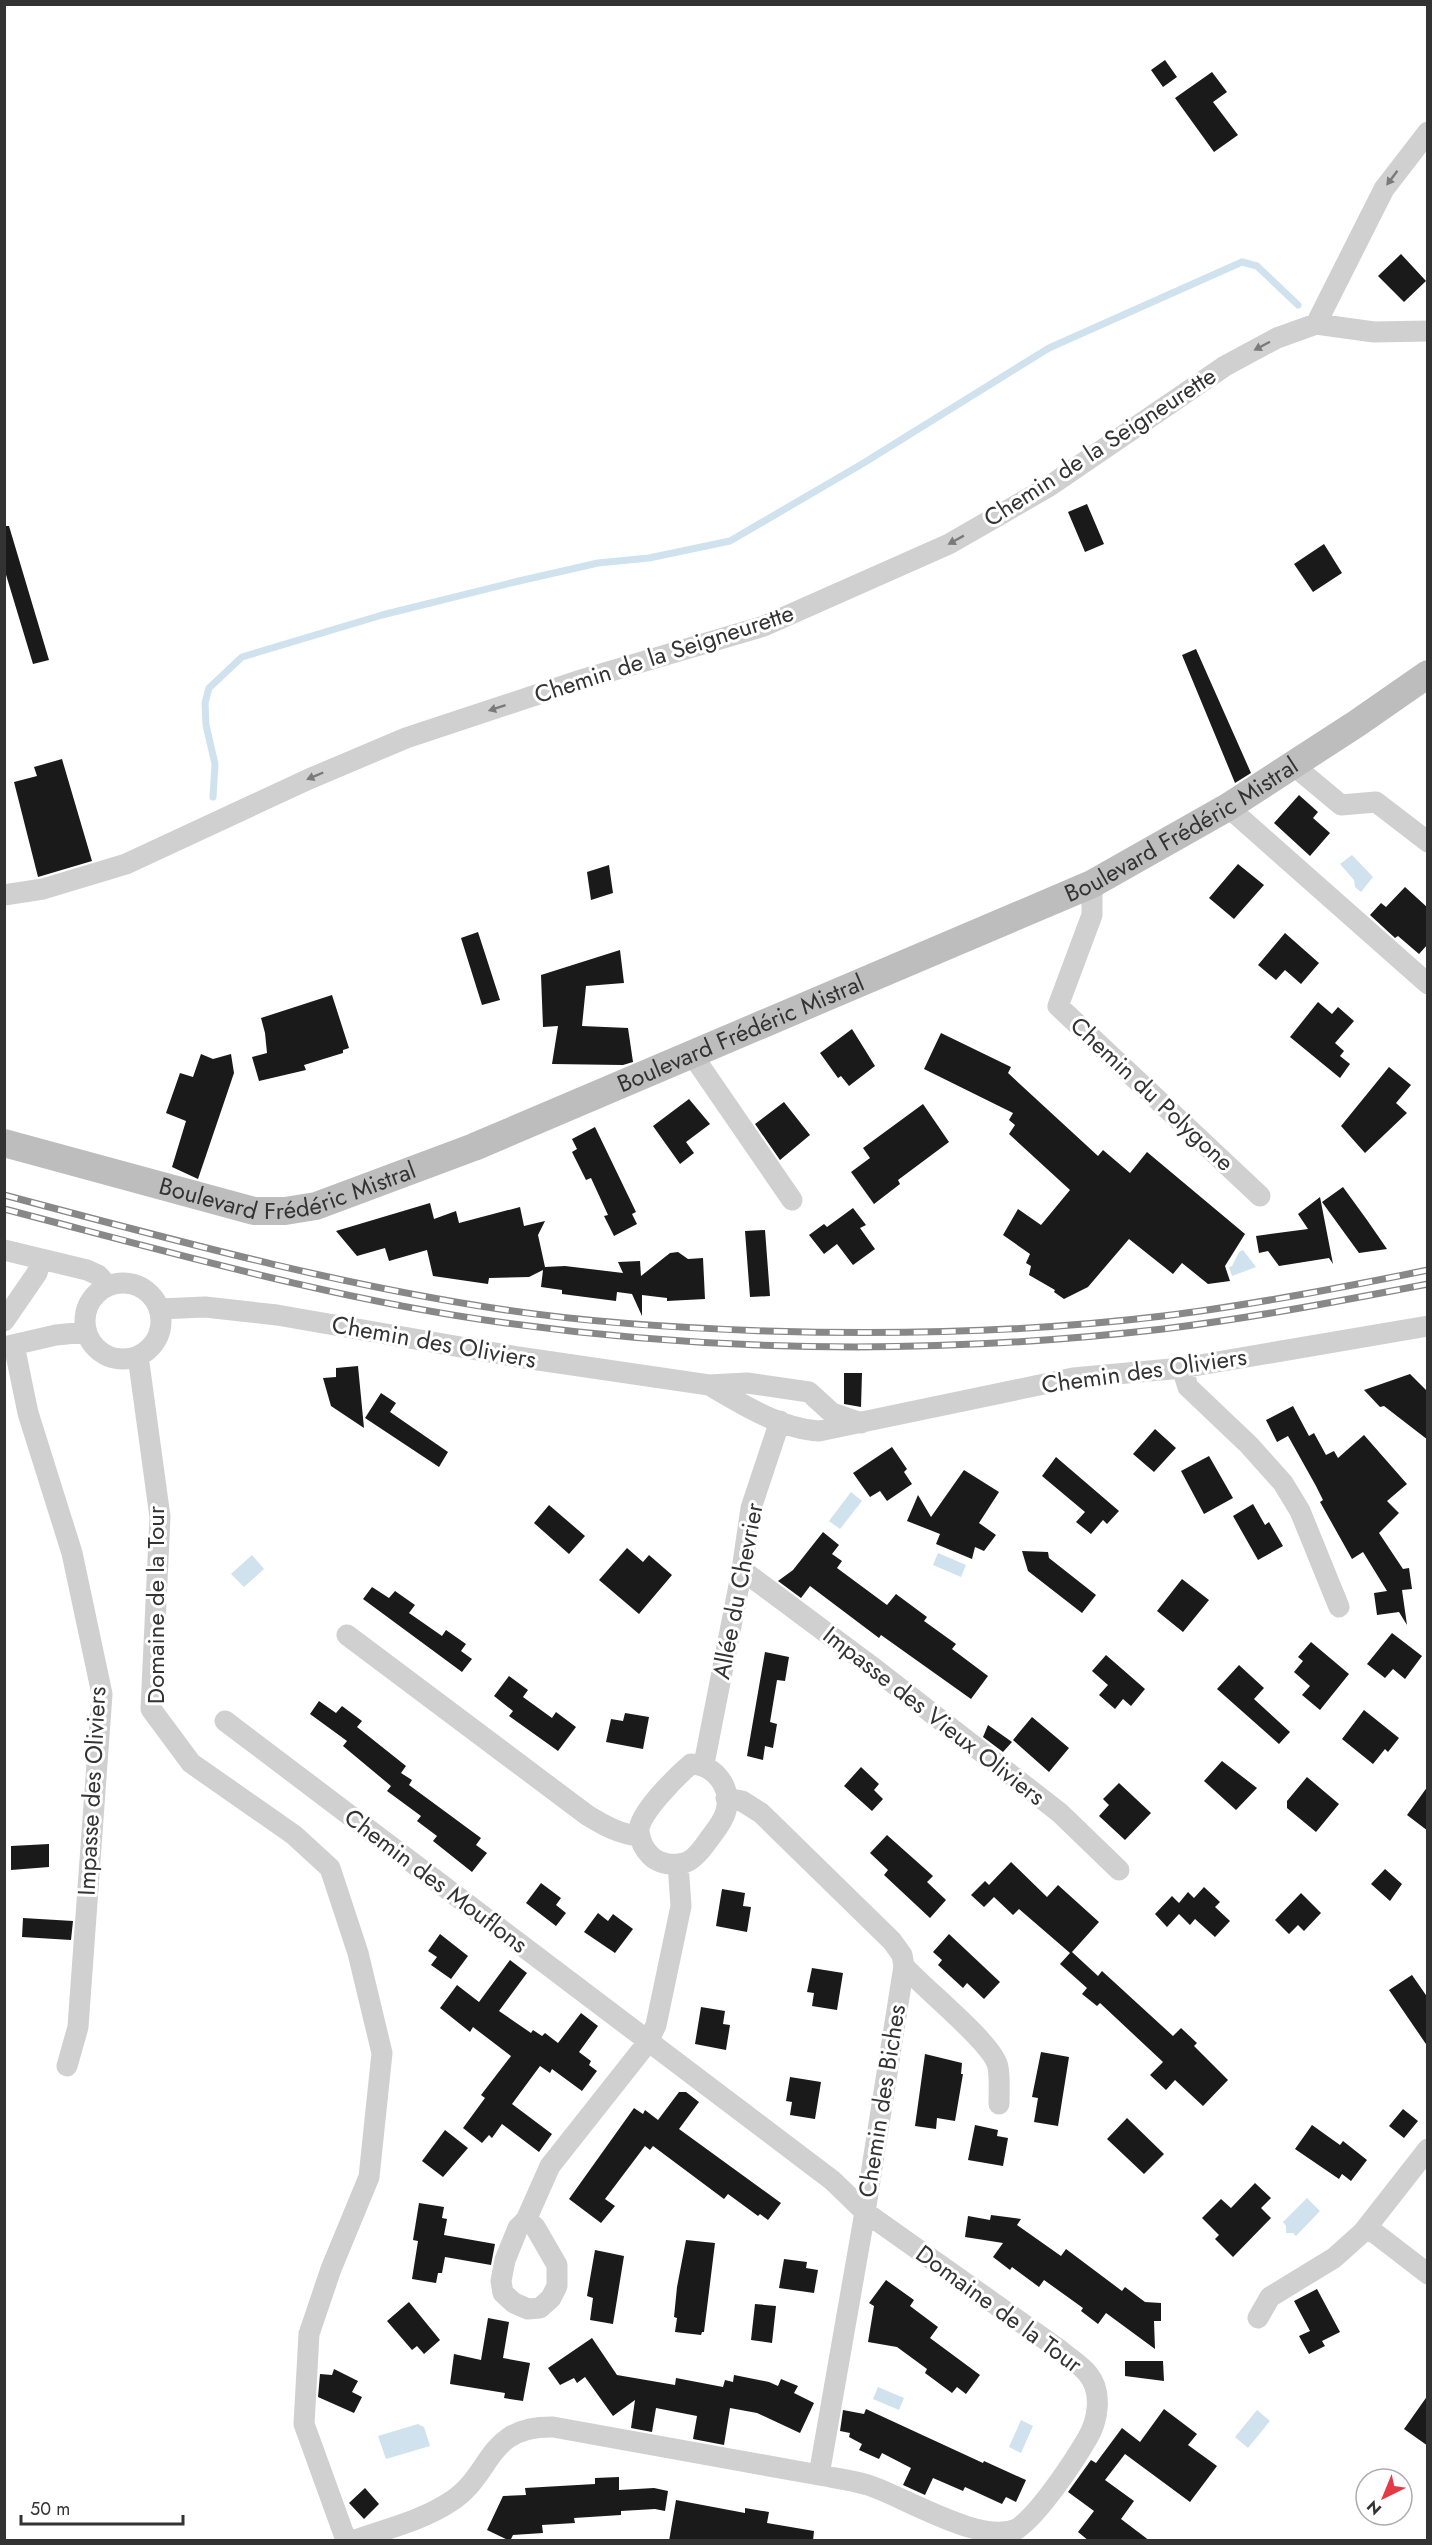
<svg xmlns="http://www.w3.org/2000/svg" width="1432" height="2545" viewBox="0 0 1432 2545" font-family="Jost,sans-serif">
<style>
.water{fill:#cfe2ee}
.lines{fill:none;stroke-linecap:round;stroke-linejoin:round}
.stream{stroke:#cfe2ee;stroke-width:7}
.building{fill:#1a1a1a}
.minor{stroke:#d0d0d0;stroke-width:21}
.secondary{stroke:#bdbdbd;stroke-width:28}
.rail-casing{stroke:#888;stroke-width:7}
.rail{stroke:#fff;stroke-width:4.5;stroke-dasharray:14;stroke-linecap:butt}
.oneway{fill:#7a7a7a}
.labels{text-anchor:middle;stroke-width:6;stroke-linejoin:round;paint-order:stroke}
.street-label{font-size:24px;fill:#333;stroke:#fff}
</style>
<rect width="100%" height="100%" fill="#fff"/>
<path class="water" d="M1352 855 1373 877 1361 892 1355 887 1354 880 1340 864Z
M1243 1250 1256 1267 1232 1276 1229 1267 1232 1266 1239 1252Z
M851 1492 862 1501 840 1529 829 1521Z
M938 1553 966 1565 961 1577 933 1565Z
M252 1555 264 1569 244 1587 231 1574Z
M1307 2198 1320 2211 1296 2236 1293 2233H1286V2226L1283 2222Z
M878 2387 904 2398 899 2410 873 2399Z
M1257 2410 1270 2421 1248 2448 1235 2437Z
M1021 2420 1033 2426 1021 2453 1009 2447Z
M418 2424 424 2427 430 2446 386 2459 378 2436Z"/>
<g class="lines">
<path class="stream" d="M213 797 215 764 206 725 205 703 209 688 242 657 382 615 519 581 598 563 649 558 730 541 862 464 1049 348 1242 262 1257 266 1298 305"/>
</g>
<path class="building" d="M1165 60 1177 77 1163 87 1151 70Z
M1212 72 1227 92 1213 102 1238 135 1214 152 1175 98Z
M1401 254 1426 281 1404 302 1378 276Z
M1087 504 1104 544 1085 552 1068 512Z
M4 526H9L49 660 33 664 4 568Z
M1324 544 1342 573 1313 592 1294 564Z
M1196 649 1251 773 1235 783 1182 655Z
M62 759 92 861 38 877 14 782 37 776 34 767Z
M1299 795 1318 812 1313 818 1330 833 1310 856 1274 823Z
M1238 864 1264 885 1234 919 1209 898Z
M609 865 613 893 591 900 587 872Z
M1405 887 1428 908V944L1419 954 1398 936 1395 938 1370 915 1381 903 1386 907Z
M478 932 500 1000 482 1005 461 938Z
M1285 933 1319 963 1301 984 1285 970 1276 980 1258 965Z
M620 950 624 983 586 986 582 1026 628 1028 633 1062 623 1065 552 1064 558 1026 543 1027 541 975Z
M332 995 349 1048 343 1050V1053L304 1065 306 1070 259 1081 252 1057 267 1053 265 1033 261 1018Z
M1318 1002 1332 1014 1338 1007 1354 1021 1335 1043 1344 1051 1340 1056 1350 1064 1340 1078 1290 1037Z
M852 1029 875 1066 849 1086 841 1076 838 1078 820 1053Z
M941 1033 1011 1067 1008 1073 1098 1156 1103 1150 1130 1173 1147 1152 1245 1234 1225 1266 1230 1281 1208 1284 1182 1263 1173 1274 1129 1239 1088 1287 1064 1299 1054 1292 1055 1290 1029 1275 1031 1266 1026 1263 1030 1254 1003 1235 1018 1209 1041 1225 1070 1190 1009 1134 1015 1125 1009 1120 1013 1113 924 1069Z
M201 1054 213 1059 231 1054 234 1073 198 1179 172 1167 186 1121 166 1113 180 1073 193 1077Z
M1389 1067 1411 1085 1396 1103 1407 1113 1365 1153 1341 1126Z
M689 1099 710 1124 686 1142 694 1153 680 1164 653 1126Z
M784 1102 810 1135 780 1160 755 1124Z
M923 1104 949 1142 898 1180 900 1184 874 1204 851 1172 870 1158 863 1148Z
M595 1127 636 1212 632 1214 637 1224 614 1236 604 1216 608 1215 591 1178 586 1180 572 1152 577 1149 572 1139Z
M1343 1187 1367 1220 1387 1249 1359 1253 1322 1202Z
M1320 1197 1333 1264 1329 1258 1279 1266 1268 1251 1259 1253 1256 1236 1308 1229 1298 1214Z
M430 1203 434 1219 456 1211 459 1223 520 1207 524 1226 545 1221 538 1235 545 1267 565 1266 623 1273 618 1262 640 1261 641 1276 670 1253 678 1252 688 1259 703 1258 705 1299 667 1301V1298L642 1295V1316L632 1294 617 1292 616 1301 562 1294V1290L541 1287 543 1270 529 1277 489 1278 488 1284 433 1276 427 1250 389 1261 385 1248 357 1256 336 1231Z
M853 1208 866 1225 860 1228 875 1249 853 1265 837 1244 824 1254 809 1235 824 1224 827 1227Z
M765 1230 770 1296 750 1297 745 1231Z
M358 1366 364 1428 331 1406 323 1378 336 1377V1368Z
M844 1373H862L861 1407 844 1404Z
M1410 1374 1428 1392V1440L1384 1406 1380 1407 1364 1390Z
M381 1393 396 1403 390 1412 448 1452 439 1467 365 1418Z
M1293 1406 1309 1436 1314 1433 1326 1455 1334 1451 1338 1458 1364 1435 1407 1484 1387 1501 1399 1513 1379 1533 1403 1569 1409 1568 1412 1589 1402 1590 1407 1625 1399 1612 1377 1615 1374 1593 1387 1591 1363 1552 1352 1559 1320 1502 1323 1500 1316 1486 1288 1436 1277 1442 1266 1420Z
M1155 1429 1176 1448 1154 1472 1133 1454Z
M892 1447 907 1469 904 1472 912 1484 887 1501 880 1491 870 1497 853 1473Z
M1209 1456 1233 1498 1204 1514 1181 1471Z
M1056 1457 1119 1511 1107 1524 1103 1520 1091 1534 1076 1522 1085 1512 1042 1476Z
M964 1470 999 1492 979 1523 996 1535 984 1551 975 1547 972 1559 936 1544 940 1534 907 1521 918 1495 931 1517Z
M1253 1504 1265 1525 1269 1522 1283 1546 1258 1560 1233 1516Z
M549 1505 585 1536 569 1554 534 1523Z
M823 1532 839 1545 832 1554 842 1561 837 1568 887 1605 896 1594 927 1617 924 1621 956 1644 952 1649 988 1676 971 1699 881 1635 879 1638 810 1586 801 1598 778 1581 793 1570Z
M627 1548 643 1562 649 1555 672 1575 639 1614 599 1580Z
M1022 1551 1048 1552 1049 1558 1096 1595 1082 1613 1028 1571Z
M1182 1579 1209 1600 1183 1632 1157 1611Z
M372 1587 389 1598 395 1591 415 1605 409 1613 442 1636 446 1630 466 1644 461 1651 472 1659 462 1672 363 1599Z
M1392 1633 1422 1656 1405 1679 1393 1669 1385 1678 1367 1664Z
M1311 1642 1349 1674 1320 1710 1302 1695 1310 1686 1294 1672 1303 1661 1298 1657Z
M765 1652 789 1657 785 1681 777 1680 770 1722 777 1724 773 1748 765 1746 763 1760 747 1756Z
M1106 1655 1145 1689 1131 1706 1123 1699 1115 1709 1099 1695 1108 1685 1092 1671Z
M1239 1665 1264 1688 1254 1699 1290 1732 1279 1744 1217 1689Z
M509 1676 528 1690 523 1697 552 1718 556 1712 576 1727 558 1751 509 1716 513 1711 494 1696Z
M319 1701 336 1713 342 1706 362 1721 357 1727 406 1766 401 1773 412 1780 409 1785 481 1838 476 1845 487 1853 472 1872 433 1841 437 1836 417 1821 421 1816 387 1791 391 1786 343 1746 347 1741 310 1714Z
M1364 1710 1399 1738 1388 1752 1385 1749 1373 1764 1342 1739Z
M625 1713 649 1717 643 1749 606 1742 611 1719 623 1721Z
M1032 1717 1069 1748 1049 1772 1013 1740Z
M988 1725 1012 1742 1003 1752 983 1737Z
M1222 1761 1257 1788 1236 1810 1204 1781Z
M861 1767 879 1784 874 1790 883 1799 872 1811 844 1786Z
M1307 1777 1339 1804 1316 1832 1287 1808V1801Z
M1119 1783 1151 1813 1125 1840 1099 1816 1109 1805 1103 1799Z
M1428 1786V1831L1407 1815Z
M887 1835 933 1876 927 1882 946 1900 930 1918 884 1875 888 1870 870 1853Z
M49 1844V1867L11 1870V1846Z
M1011 1862 1047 1897 1058 1885 1099 1922 1072 1952 1098 1976 1102 1971 1173 2036 1181 2028 1197 2043 1194 2046 1228 2080 1203 2106 1175 2080 1166 2090 1150 2075 1163 2062 1100 2003 1097 2006 1082 1994 1087 1988 1060 1964 1070 1953 1019 1909 1013 1915 994 1897 984 1907 971 1895 985 1881 989 1885Z
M1385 1869 1402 1884 1390 1901 1371 1884Z
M541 1883 561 1898 556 1905 566 1913 556 1926 526 1903Z
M1204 1887 1220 1902 1215 1907 1230 1921 1215 1937 1195 1919 1190 1925 1179 1914 1167 1927 1155 1914 1172 1896 1179 1903 1188 1892 1194 1898Z
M722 1889 745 1893 743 1906 751 1907 747 1932 716 1926Z
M1301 1893 1321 1913 1304 1931 1298 1925 1289 1934 1275 1920Z
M598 1913 608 1921 613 1914 633 1929 615 1953 584 1932Z
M23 1918 73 1921 71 1940 22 1937Z
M440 1934 468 1956 451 1979 431 1965 437 1957 428 1951Z
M949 1934 1000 1982 984 1999 967 1983 963 1988 938 1965 942 1960 933 1952Z
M510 1960 527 1973 499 2011 531 2033 533 2030 542 2036 545 2033 558 2043 581 2013 598 2026 579 2052 591 2061 589 2065 597 2071 582 2091 552 2069 550 2073 540 2066 512 2104 552 2134 539 2152 502 2124 492 2138 489 2135 482 2143 463 2128 485 2098 481 2095 511 2056 473 2027 470 2032 440 2008 457 1985 479 2002Z
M812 1968 843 1973 837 2010 812 2006 814 1993 807 1992Z
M1412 1975 1428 1998V2047L1389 1990Z
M701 2007 725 2011 723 2024 730 2025 726 2050 695 2044Z
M1041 2052 1069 2057 1058 2126 1034 2122 1038 2098 1032 2097Z
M925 2054 962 2063 961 2074H963L955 2121 937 2118 936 2129 915 2126Z
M790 2077 821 2082 815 2119 790 2115 792 2102 786 2101Z
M679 2092H686L699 2102 679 2129 781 2203 768 2220 760 2214 758 2216 728 2194 724 2199 653 2146 650 2150 645 2146 605 2199 615 2206 601 2223 569 2199 634 2108 643 2114 645 2110 658 2120Z
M1403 2109 1418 2121 1404 2138 1389 2126Z
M1127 2118 1164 2154 1144 2174 1107 2139Z
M975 2125 998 2130 997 2136 1008 2138 1003 2166 968 2160Z
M1312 2125 1340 2145 1343 2141 1367 2160 1351 2181 1342 2174 1339 2179 1295 2149Z
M445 2130 468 2148 443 2177 422 2161Z
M1255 2183 1271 2198 1261 2208 1271 2218 1233 2257 1215 2239 1219 2235 1202 2218 1221 2199 1231 2208Z
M419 2203 444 2207 442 2218 447 2219 444 2235 495 2244 491 2265 445 2257 442 2273H438L436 2283 412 2279 418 2241 413 2240Z
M991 2215 1021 2219 1017 2225 1061 2256 1066 2249 1122 2291 1125 2287 1145 2302 1161 2303V2321H1154L1155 2349 1106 2313 1098 2324 1081 2311 1083 2308 1044 2280 1039 2287 1012 2267 1010 2270 993 2257 1003 2243 965 2237 968 2216 990 2220Z
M686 2240 715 2243 704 2332H702L701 2335 675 2332 677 2318 674 2317 677 2287Z
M595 2250 624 2256 613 2324 590 2320 593 2298 587 2296Z
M784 2259 807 2262 806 2268 818 2270 814 2293 779 2288Z
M886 2280 914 2300 910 2306 938 2327 930 2338 980 2375 966 2394 957 2387 952 2393 925 2373 927 2369 897 2347 868 2342 874 2306 869 2303Z
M1317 2289 1340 2332 1322 2341 1325 2346 1309 2354 1299 2336 1310 2331 1294 2301Z
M409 2302 440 2340 424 2354 417 2346 412 2350 387 2321Z
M755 2304 776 2306 772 2343 751 2340Z
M488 2318 509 2322 503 2358 530 2363 523 2401 504 2398 505 2393 450 2384 454 2354 481 2360Z
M592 2338 617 2375 675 2385 676 2378 723 2387 725 2380 733 2382 734 2375 769 2382 778 2386 781 2379 798 2386 794 2393 814 2403 800 2433 757 2413 730 2408 724 2445 693 2439 697 2416 656 2408 652 2432 631 2428 635 2400 613 2416 585 2377 577 2383 574 2378 560 2385 548 2368Z
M1125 2361H1163L1164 2381 1125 2376Z
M334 2369 358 2381 352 2392 362 2397 354 2413 318 2397 320 2374 332 2375Z
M1428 2395V2446L1404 2429Z
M866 2409 983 2463 984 2461 1026 2480 1016 2502 1006 2497 1002 2504 965 2487 963 2491 933 2478 925 2495 903 2485 911 2468 882 2453 879 2459 859 2450 862 2444 849 2437 850 2433 840 2431 843 2410 864 2414Z
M1164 2409 1197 2434 1188 2445 1217 2466 1190 2502 1125 2454 1105 2480 1134 2501 1121 2519 1150 2541H1089L1078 2532 1094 2511 1068 2492 1091 2460 1096 2463 1122 2428 1140 2442Z
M619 2477V2490L654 2488 668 2491 665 2511 655 2509 621 2511V2515L574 2518 575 2523 542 2525 543 2533 513 2535 510 2541 487 2530 503 2496 526 2495 525 2488 595 2484V2478Z
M365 2488 379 2504 364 2519 349 2503Z
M676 2500 745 2513V2508L769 2512 767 2523 814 2531 813 2541H669Z"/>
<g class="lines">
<path class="minor" d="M1316 324 1384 189 1428 132
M1293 765 1341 805 1376 802 1428 842
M1228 807 1428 984
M1092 884V915L1058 1006 1260 1196
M4 895 43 889 126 864 309 779 406 738 584 679 764 626 949 544 1048 487 1225 366 1277 338 1316 324 1374 332 1428 331
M691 1053 792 1200
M4 1250 87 1270 98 1275 108 1286
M85 1321a38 38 0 1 1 76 0a38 38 0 1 1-76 0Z
M159 1309 205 1307 277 1315 518 1357 709 1385 747 1383 809 1392 832 1413 861 1423
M4 1321 37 1273 41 1259
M14 1345 28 1413 72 1553 102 1694 78 2027 67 2066
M4 1347 56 1335 86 1332
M138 1356 160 1517 151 1709 191 1763 294 1835 330 1868 358 1953 382 2053 369 2177 331 2269 309 2334 304 2424 346 2540
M1182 1368 1188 1387 1249 1445 1283 1483 1300 1511 1339 1607
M709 1385C741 1404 781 1429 819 1431L1073 1378 1182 1368 1428 1326
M742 1570 875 1669 1060 1813 1119 1870
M347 1635 587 1815C605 1826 619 1834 640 1836
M225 1721 832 2180 865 2212 904 1966 902 1955 892 1941 761 1813 742 1801 726 1798
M691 1764C715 1765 732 1787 726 1811 723 1823 713 1833 707 1842 702 1849 693 1861 684 1863 673 1866 658 1864 650 1855 643 1848 640 1841 639 1831 638 1814 678 1775 691 1764Z
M704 1764 742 1570 751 1508 780 1421
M904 1966C923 1988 994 2044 998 2067 1000 2078 999 2092 999 2104
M526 2220 535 2227 557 2265V2286L551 2298 540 2308 528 2309 514 2303 503 2293 501 2281 505 2260 518 2228 526 2220 550 2166 648 2042 656 2025 681 1906 678 1864
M1367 2227 1428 2274
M1258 2318 1270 2297 1334 2258 1363 2232 1428 2149
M355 2540C386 2529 423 2520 450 2502 494 2474 485 2426 553 2427L819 2475C835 2478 852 2480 868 2485 905 2497 980 2545 1017 2529 1039 2514 1073 2463 1087 2439 1098 2421 1103 2392 1088 2374 1081 2365 1069 2358 1060 2350L865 2212 819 2475"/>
<path class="secondary" id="s1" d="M4 1143 254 1211H285L316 1206 474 1147 1092 884 1228 807 1356 724 1428 674"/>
<defs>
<path id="rail" d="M4 1195C170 1239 336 1285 506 1310 592 1323 679 1328 766 1331 898 1335 1031 1332 1163 1316 1252 1305 1340 1288 1428 1270
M4 1209C170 1252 336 1300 506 1323 723 1353 946 1354 1163 1329 1252 1318 1340 1301 1428 1284"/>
</defs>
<use href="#rail" class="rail-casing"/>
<use href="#rail" class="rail"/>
</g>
<defs><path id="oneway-solid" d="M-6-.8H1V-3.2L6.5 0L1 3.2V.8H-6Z" transform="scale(1.5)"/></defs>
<g class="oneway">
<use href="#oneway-solid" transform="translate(1392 178) rotate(127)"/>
<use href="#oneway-solid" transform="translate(1262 346) rotate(152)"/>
<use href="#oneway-solid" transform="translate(956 540) rotate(151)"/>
<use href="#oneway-solid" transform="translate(497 708) rotate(162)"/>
<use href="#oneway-solid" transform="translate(315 776) rotate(157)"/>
</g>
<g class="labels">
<g class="street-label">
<text transform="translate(1100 447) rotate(-33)" y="8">Chemin de la Seigneurette</text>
<text transform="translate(664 654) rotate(-18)" y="8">Chemin de la Seigneurette</text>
<text dy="8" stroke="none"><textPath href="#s1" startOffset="1266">Boulevard Frédéric Mistral</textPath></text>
<text dy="8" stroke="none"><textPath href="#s1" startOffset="780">Boulevard Frédéric Mistral</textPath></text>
<text transform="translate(1152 1094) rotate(43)" y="8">Chemin du Polygone</text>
<text dy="8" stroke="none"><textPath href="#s1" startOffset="294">Boulevard Frédéric Mistral</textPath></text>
<text transform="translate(434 1342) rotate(10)" y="8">Chemin des Oliviers</text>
<text transform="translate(1144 1371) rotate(-8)" y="8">Chemin des Oliviers</text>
<text transform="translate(738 1591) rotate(-79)" y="8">Allée du Chevrier</text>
<text transform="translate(156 1605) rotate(-90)" y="8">Domaine de la Tour</text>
<text transform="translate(934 1716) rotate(38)" y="8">Impasse des Vieux Oliviers</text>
<text transform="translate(92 1791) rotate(-87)" y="8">Impasse des Oliviers</text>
<text transform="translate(436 1881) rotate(37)" y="8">Chemin des Mouflons</text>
<text transform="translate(882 2101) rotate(-81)" y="8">Chemin des Biches</text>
<text transform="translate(999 2309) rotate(36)" y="8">Domaine de la Tour</text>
</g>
</g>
<rect width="1432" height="2545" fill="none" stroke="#333333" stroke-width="12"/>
<g transform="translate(1384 2497) rotate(223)"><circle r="28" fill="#ffffff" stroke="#adadad" stroke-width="1.5"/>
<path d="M0-4.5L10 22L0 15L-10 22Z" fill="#e63946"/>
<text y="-9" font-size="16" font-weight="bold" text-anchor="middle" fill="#333333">N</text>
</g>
<path d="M21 2515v9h162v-9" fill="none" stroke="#333333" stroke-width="3"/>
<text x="30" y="2515" font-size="18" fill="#333333" stroke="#ffffff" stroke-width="4.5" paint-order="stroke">50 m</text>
</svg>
